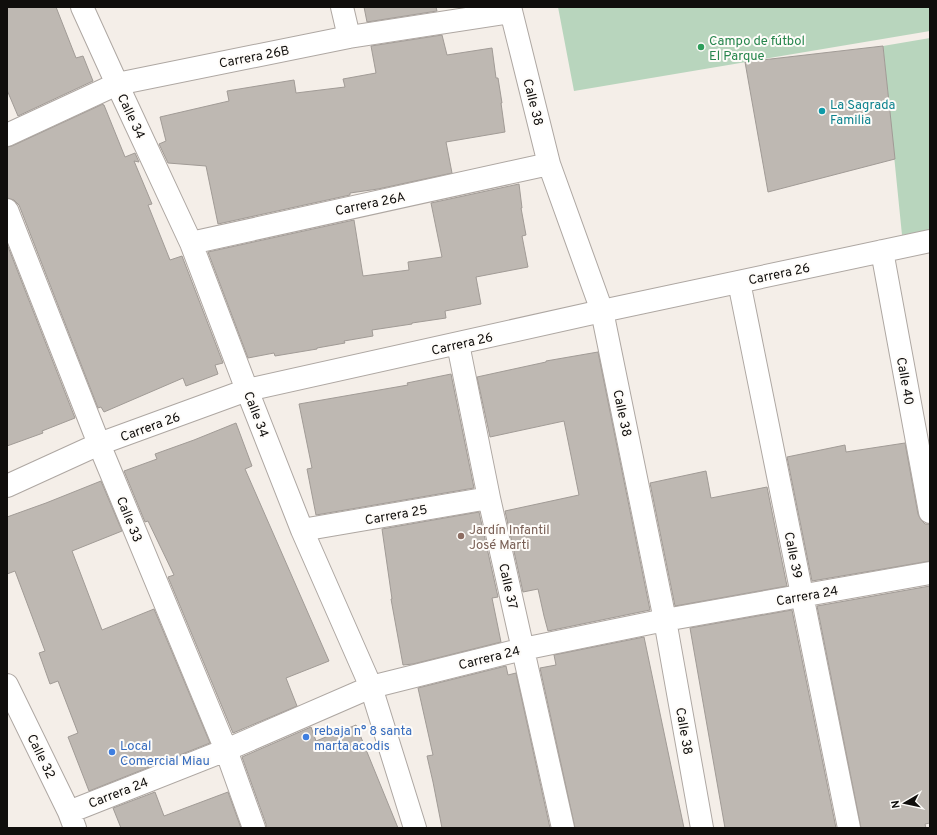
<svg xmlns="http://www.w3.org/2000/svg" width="937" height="835" viewBox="0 0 937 835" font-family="Overpass,sans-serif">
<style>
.green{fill:#b8d5bd}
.building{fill:#beb8b2;stroke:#a19b96}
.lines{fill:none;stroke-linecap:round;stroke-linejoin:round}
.street-casing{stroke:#aea7a2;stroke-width:24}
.street{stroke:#fff;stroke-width:22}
.leisure-dot{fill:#2e9e5b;stroke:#fefcf9;stroke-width:1.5}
.culture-dot{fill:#0f9aa8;stroke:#fefcf9;stroke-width:1.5}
.education-dot{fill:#8d6e63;stroke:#fefcf9;stroke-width:1.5}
.shop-dot{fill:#3f7fe0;stroke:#fefcf9;stroke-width:1.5}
.labels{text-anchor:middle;stroke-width:4;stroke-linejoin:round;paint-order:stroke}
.leisure-label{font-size:13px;fill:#27864d;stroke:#fefcf9;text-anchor:start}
.street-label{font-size:13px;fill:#100e0c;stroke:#fefcf9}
.culture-label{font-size:13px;fill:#0d838f;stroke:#fefcf9;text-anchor:start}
.education-label{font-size:13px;fill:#785e54;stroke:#fefcf9;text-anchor:start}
.shop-label{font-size:13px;fill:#366cbe;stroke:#fefcf9;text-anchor:start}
</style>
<rect width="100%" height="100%" fill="#f4eee8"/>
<path class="green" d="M558 7H930V31L574 91Z
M930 38V230L902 235 883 46Z"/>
<path class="building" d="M7 7H56L76 58 83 56 93 81 18 116 7 90Z
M364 7H436L437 11 367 22Z
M442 35 447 55 492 48 496 78H498L502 103H501L505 132 446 142 452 173 378 189 350 193V195L218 224 206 166 168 163 159 144 166 141 160 117 229 101 227 91 294 80 296 93 345 87 343 79 376 73 371 46Z
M883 46 895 159 768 192 745 62Z
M103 104V105H104L125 157 135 153 139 162 134 161 152 204 148 205 170 260 182 256 223 363 215 365 218 374 186 386 183 378 104 412 101 407 98 408 19 205 14 200 7 198V147L12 146Z
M519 184 522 208H521L526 235 522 236 528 267 476 277 481 304 445 311 446 318 412 323V324L372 330 373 336 344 341 345 343 317 348V349L275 356 274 353 248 358 208 252 354 220 363 276 409 270 408 262 442 257 431 203Z
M7 244 75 418 42 431 43 433 7 446Z
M598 352 650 610 548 631 544 616 538 589 523 592 505 511 579 495 564 421 490 437 477 377 546 362V361Z
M451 374 474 488 316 515 307 469 312 468 299 404 408 385 407 383Z
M236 423 252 466 245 469 329 661 286 678 297 706 233 733 168 577 174 575 148 521 145 522 124 471 157 459 155 454 194 440Z
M905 443 918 514 921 520 925 524H930V561L812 581 787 457 845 445 846 452Z
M706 471 711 498 767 487 787 586 675 606 650 483Z
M101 481 122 531 72 551 102 630 154 609 210 743 89 791 68 737 78 733 58 681 50 684 39 653 45 651 15 571 7 574V517L46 503Z
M479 512 498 597 492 598 501 642 413 664 403 665 391 599H392L382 529Z
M930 586V823L925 824 926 828H861L817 606Z
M792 610 836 828H725L690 628Z
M644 637 684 828H575L540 668 556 665 554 655Z
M506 666 508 675 516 673 550 828H442L433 782 427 756 433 755 418 688Z
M356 725 398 828H266V824L242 757 311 727 316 741Z
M155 792 164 816 228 792 241 828H121L113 808Z"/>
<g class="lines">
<defs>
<path id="street" d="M82 7 117 84 191 243 247 390 302 530 371 687 415 828
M342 7 349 37
M510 7 549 164 602 311 665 620 702 828
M7 135 117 84 349 37 511 12
M7 210 99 444 226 750 254 828
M191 243 549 164
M882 251 930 512
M739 282 849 828
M458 344 489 498 563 828
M7 486 99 444 247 390 602 311 930 241
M302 530 489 498
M7 685 69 812 75 828
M69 812 226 750 371 687 523 649 665 620 930 573"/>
</defs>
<use href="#street" class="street-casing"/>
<use href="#street" class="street"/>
</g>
<circle class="leisure-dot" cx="701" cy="47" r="4"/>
<circle class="culture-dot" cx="822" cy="111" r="4"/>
<circle class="education-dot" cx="461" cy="536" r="4"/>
<g class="shop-dot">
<circle cx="306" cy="737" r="4"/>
<circle cx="112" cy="752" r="4"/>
</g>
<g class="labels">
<g class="leisure-label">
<text x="709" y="45">Campo de fútbol<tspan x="709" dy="15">El Parque</tspan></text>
</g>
<g class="street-label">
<text transform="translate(254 56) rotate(-11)" y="5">Carrera 26B</text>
<text transform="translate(534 102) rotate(76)" y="5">Calle 38</text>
<text transform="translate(132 116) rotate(65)" y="5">Calle 34</text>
<text transform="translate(370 203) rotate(-12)" y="5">Carrera 26A</text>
<text transform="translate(779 273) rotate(-12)" y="5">Carrera 26</text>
<text transform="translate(462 343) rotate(-13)" y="5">Carrera 26</text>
<text transform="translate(906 381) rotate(80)" y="5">Calle 40</text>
<text transform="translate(623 413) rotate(78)" y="5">Calle 38</text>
<text transform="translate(257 414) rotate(69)" y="5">Calle 34</text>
<text transform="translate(150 426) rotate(-20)" y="5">Carrera 26</text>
<text transform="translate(396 514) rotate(-10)" y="5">Carrera 25</text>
<text transform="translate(130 519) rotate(68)" y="5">Calle 33</text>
<text transform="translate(794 555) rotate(79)" y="5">Calle 39</text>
<text transform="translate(509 586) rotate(77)" y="5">Calle 37</text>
<text transform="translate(807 595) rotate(-10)" y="5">Carrera 24</text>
<text transform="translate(489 657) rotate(-14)" y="5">Carrera 24</text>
<text transform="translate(685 731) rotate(80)" y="5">Calle 38</text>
<text transform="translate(42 756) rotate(64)" y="5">Calle 32</text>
<text transform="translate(118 792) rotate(-21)" y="5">Carrera 24</text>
</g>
<g class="culture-label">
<text x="830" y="109">La Sagrada<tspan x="830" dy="15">Familia</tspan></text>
</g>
<g class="education-label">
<text x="469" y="534">Jardín Infantil<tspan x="469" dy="15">José Marti</tspan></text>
</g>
<g class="shop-label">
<text x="314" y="735">rebaja n° 8 santa<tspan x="314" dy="15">marta acodis</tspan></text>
<text x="120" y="750">Local<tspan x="120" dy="15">Comercial Miau</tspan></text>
</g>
</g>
<rect width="937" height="835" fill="none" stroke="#100e0c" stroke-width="16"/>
<g transform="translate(905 803) rotate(261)" stroke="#fefcf9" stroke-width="3" paint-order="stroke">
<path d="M0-3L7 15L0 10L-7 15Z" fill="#100e0c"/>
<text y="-6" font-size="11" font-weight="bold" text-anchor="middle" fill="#100e0c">N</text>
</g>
</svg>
